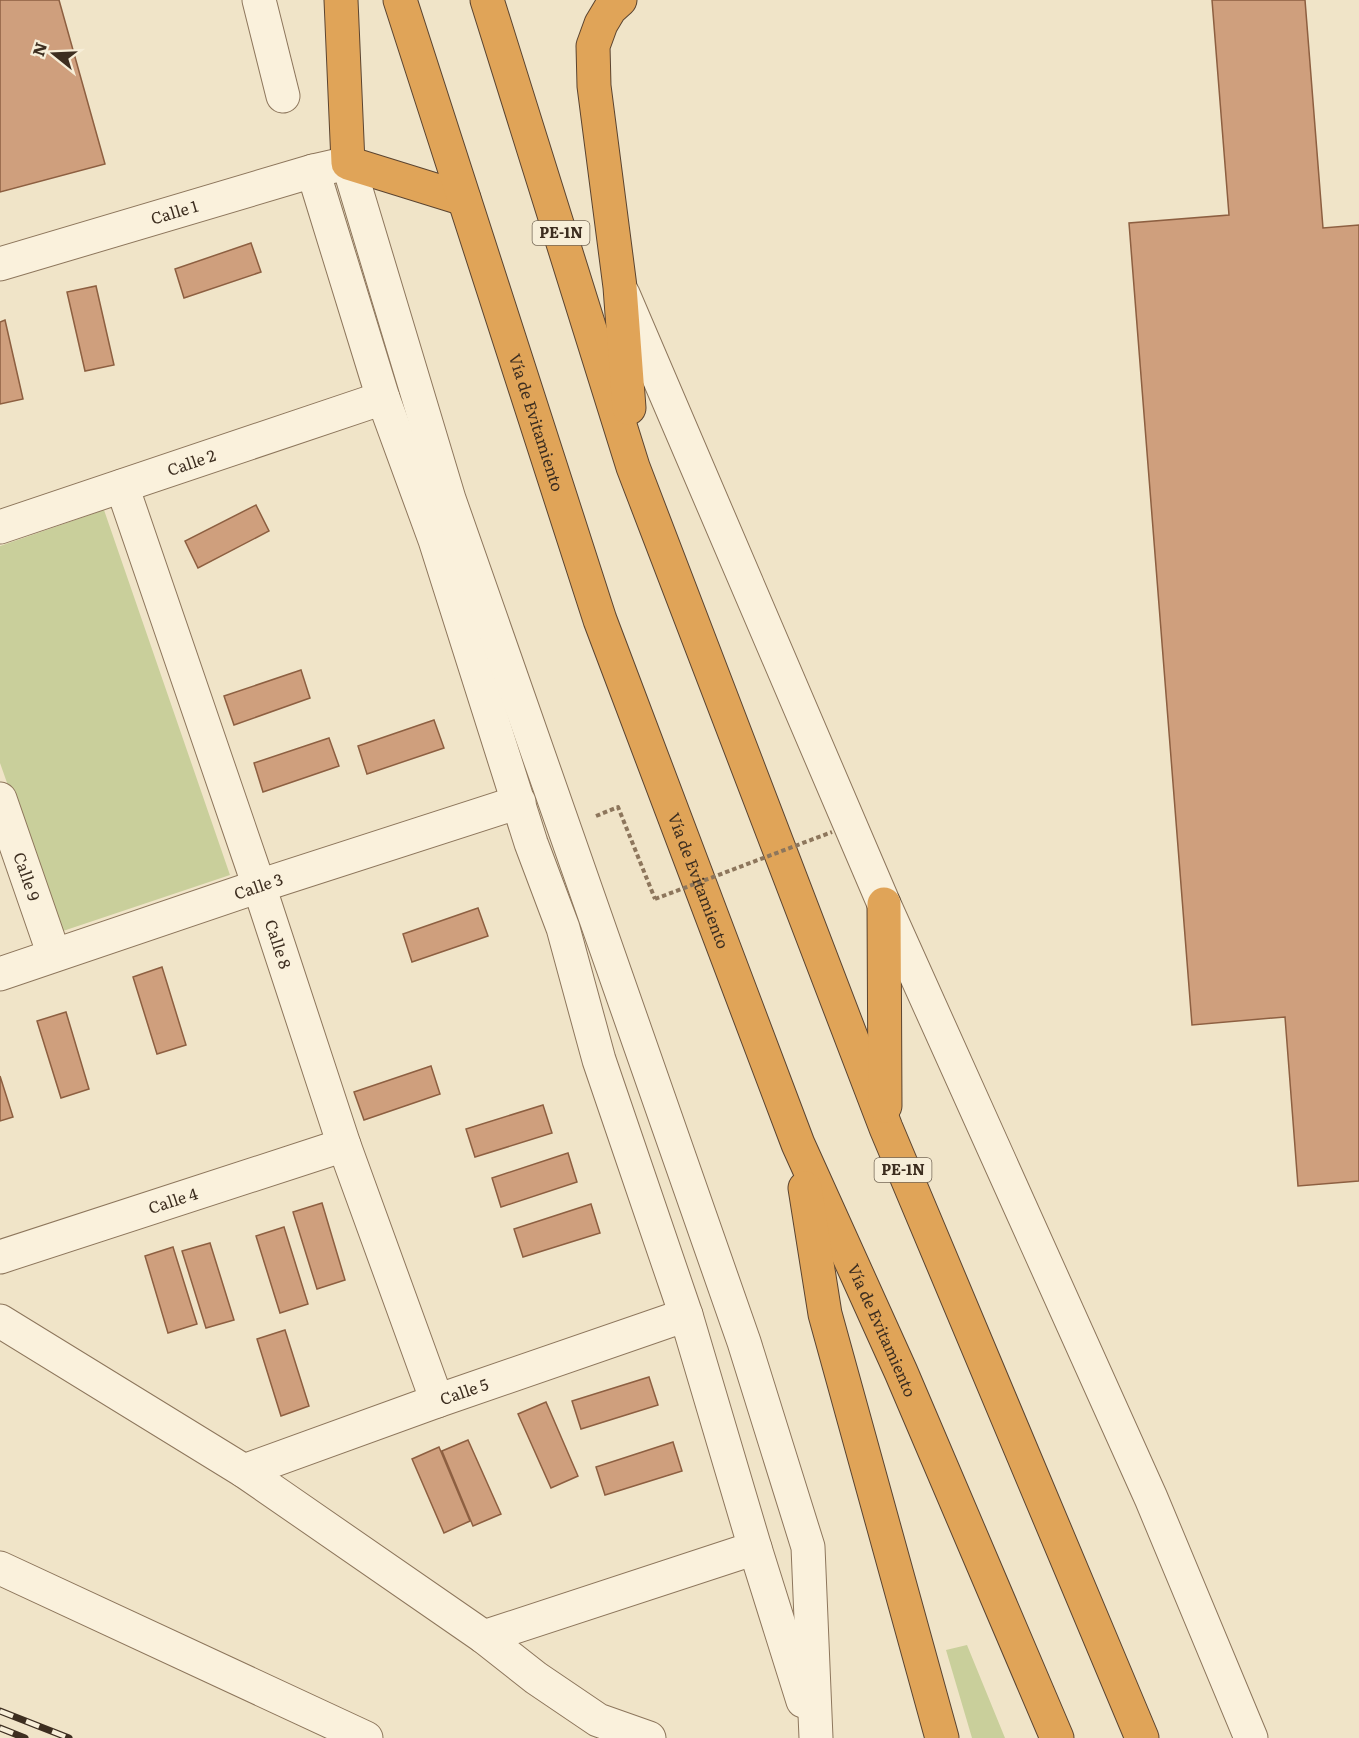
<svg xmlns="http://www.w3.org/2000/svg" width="1359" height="1738" viewBox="0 0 1359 1738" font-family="Literata,serif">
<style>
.green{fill:#c9cf9b}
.building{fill:#cf9f7d;stroke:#8d5f41;stroke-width:1.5}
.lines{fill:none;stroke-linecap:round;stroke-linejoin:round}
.minor-casing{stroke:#8d765c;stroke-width:35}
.highway-casing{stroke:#5b4430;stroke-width:35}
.path{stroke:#8d765c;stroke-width:4;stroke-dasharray:4.5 3;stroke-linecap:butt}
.minor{stroke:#faf1dc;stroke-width:33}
.highway{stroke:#e0a458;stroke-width:33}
.rail-casing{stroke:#3d2e20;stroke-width:7}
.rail{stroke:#f7eed8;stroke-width:4.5;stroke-dasharray:14;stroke-linecap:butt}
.path-bridge{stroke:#8d765c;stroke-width:4;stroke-dasharray:4.5 3;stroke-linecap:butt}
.labels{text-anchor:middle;stroke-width:6;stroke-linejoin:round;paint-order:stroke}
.shield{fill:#f7eed8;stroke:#756857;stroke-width:1.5}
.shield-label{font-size:15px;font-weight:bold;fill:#3d2e20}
.street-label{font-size:16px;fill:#3d2e20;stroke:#f7eed8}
</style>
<rect width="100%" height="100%" fill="#f0e4c8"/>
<path class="green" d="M104 510 230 875 60 932 0 763V546Z
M967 1645 1005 1738H972L946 1650Z"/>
<path class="building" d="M0 0H59L105 164 0 192Z
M1212 0H1305L1323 228 1359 225V1181L1298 1186 1285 1017 1192 1025 1129 223 1229 215Z
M251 243 261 272 184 298 175 269Z
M96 286 114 365 85 371 67 292Z
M5 320 23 399 0 404V322Z
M256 505 269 531 198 568 185 541Z
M301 670 310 698 234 725 224 696Z
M434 720 444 748 367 774 358 746Z
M329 738 339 766 263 792 254 763Z
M478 908 488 936 412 962 403 934Z
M162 967 186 1045 157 1054 133 977Z
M66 1012 89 1089 61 1098 37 1021Z
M431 1066 440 1094 364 1120 354 1092Z
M0 1076 13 1117 0 1121Z
M543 1105 552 1133 475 1157 466 1129Z
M568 1153 577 1182 501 1207 492 1178Z
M322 1203 345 1280 317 1289 293 1212Z
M591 1204 600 1233 523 1257 514 1229Z
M284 1227 308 1304 280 1313 256 1236Z
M210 1243 234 1320 206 1328 182 1251Z
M173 1247 197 1324 168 1333 145 1256Z
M285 1330 309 1406 281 1416 257 1339Z
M649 1377 658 1405 581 1429 572 1401Z
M546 1402 578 1476 551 1488 518 1414Z
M468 1440 501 1514 473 1526 442 1451Z
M673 1442 682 1471 605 1495 596 1467Z
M439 1447 470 1521 444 1533 412 1459Z"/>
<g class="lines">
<defs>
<g id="minor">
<path d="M259 0 283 96"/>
<path d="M313 171 383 398 435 540 531 843 563 928 599 1060 686 1315 755 1548 803 1701"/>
<path id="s1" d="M0 264 313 171 348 163 449 499 744 1342 808 1547 816 1738"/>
<path d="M623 294 884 904 1151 1498 1251 1738"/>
<path id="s2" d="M122 486 259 886 344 1145 437 1401"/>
<path id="s3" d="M0 527 383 398"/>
<path id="s4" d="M0 799 54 955"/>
<path id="s5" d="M0 974 259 886 519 802"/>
<path id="s6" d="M0 1257 344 1145"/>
<path d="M0 1321 244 1471 484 1637 536 1678 598 1720 649 1738"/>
<path id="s7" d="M244 1471 437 1401 686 1315"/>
<path d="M0 1568 366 1738"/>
<path d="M484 1637 755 1548"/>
</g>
<g id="highway">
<path d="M341 0 348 163 464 199"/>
<path id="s8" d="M400 0 600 620 798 1144 901 1372 1057 1738"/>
<path d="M487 0 633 467 886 1128 1142 1738"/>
<path d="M620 0 610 9 601 24 593 46 594 86 620 287 629 408"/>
<path d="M884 904 885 1106"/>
<path d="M805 1188 825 1314 942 1738"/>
</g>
</defs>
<use href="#minor" class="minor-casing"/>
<use href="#highway" class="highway-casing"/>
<path class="path" d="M596 816 618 807 655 899"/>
<use href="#minor" class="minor"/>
<use href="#highway" class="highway"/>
<defs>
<path id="rail" d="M0 1711 69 1738
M0 1728 25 1738"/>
</defs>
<use href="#rail" class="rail-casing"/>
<use href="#rail" class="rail"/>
<path class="path-bridge" d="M655 899 832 832"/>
</g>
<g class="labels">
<g class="shield">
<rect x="532.5" y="221" width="57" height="24" rx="4.5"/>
<rect x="874.5" y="1158" width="57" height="24" rx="4.5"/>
</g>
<g class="shield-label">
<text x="561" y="238">PE-1N</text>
<text x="903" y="1175">PE-1N</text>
</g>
<g class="street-label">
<text dy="6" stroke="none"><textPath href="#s1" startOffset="182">Calle 1</textPath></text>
<text dy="6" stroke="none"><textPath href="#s8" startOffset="444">Vía de Evitamiento</textPath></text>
<text dy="6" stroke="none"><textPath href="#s3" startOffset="202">Calle 2</textPath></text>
<text dy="6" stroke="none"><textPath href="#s4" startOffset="82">Calle 9</textPath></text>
<text dy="6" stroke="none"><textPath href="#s8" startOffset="930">Vía de Evitamiento</textPath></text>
<text dy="6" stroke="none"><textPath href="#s5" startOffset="273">Calle 3</textPath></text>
<text dy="6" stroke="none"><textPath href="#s2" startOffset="484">Calle 8</textPath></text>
<text dy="6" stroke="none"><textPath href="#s6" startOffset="182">Calle 4</textPath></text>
<text dy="6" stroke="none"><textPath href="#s8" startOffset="1416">Vía de Evitamiento</textPath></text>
<text dy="6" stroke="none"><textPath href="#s7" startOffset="234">Calle 5</textPath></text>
</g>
</g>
<g transform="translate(54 54) rotate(288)" stroke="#f7eed8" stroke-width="4.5" paint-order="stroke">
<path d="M0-4.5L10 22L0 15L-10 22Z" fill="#3d2e20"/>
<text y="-9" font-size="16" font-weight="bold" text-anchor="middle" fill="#3d2e20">N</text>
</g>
</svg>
